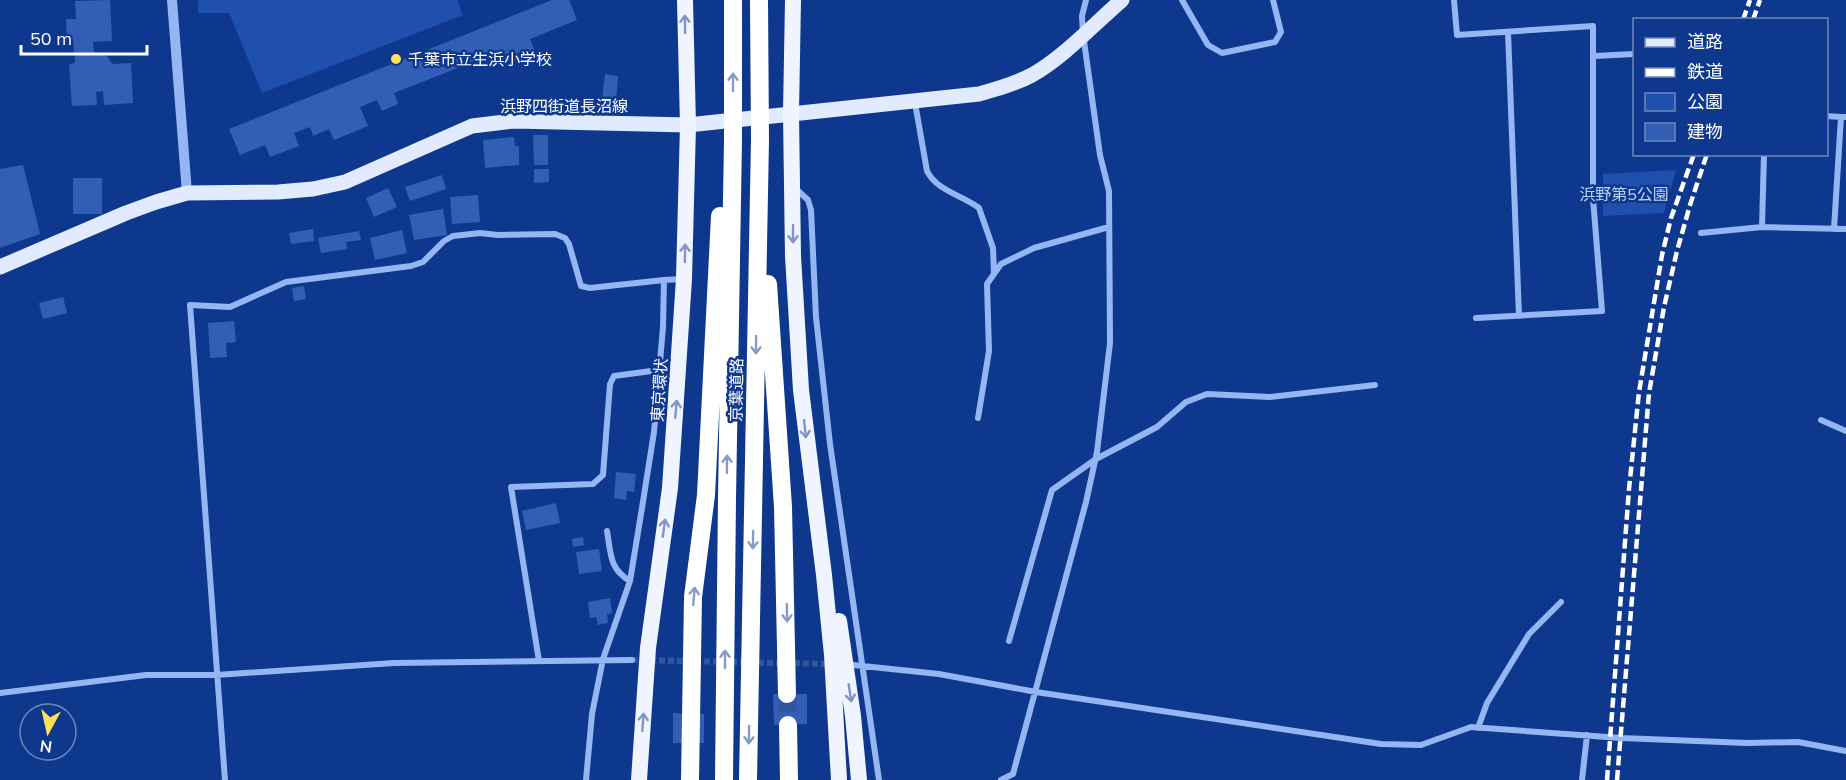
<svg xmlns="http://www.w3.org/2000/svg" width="1846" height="780" viewBox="0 0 1846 780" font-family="Mulish,'Noto Sans JP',sans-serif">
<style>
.green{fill:#1f50ad}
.building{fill:#325fb5}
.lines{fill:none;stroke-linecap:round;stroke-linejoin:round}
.minor-tunnel{stroke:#32569e;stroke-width:6;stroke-dasharray:6 3;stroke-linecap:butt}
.motorway-tunnel{stroke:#32569e;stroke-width:18;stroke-dasharray:18 9;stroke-linecap:butt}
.minor{stroke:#95b6f3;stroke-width:6}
.tertiary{stroke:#95b6f3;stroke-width:10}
.primary{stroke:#e1eaff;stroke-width:15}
.trunk{stroke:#f0f4ff;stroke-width:16}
.motorway{stroke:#fff;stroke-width:18}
.rail{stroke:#fff;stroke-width:4.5;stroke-dasharray:10 4.5;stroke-linecap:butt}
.oneway{stroke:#7f96c6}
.oneway2{stroke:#869cc6}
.poi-dot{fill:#ffe057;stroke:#0e388d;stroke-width:2}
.labels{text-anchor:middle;stroke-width:5;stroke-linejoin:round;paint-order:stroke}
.poi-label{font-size:16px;fill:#fff;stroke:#0e388d;text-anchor:start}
.street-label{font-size:16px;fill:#fff;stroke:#0e388d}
.park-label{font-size:16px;fill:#bcd3fe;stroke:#0e388d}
</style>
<rect width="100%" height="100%" fill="#0e388d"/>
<path class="green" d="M198 0H457L463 15 262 93 229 13H198Z
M1676 170 1664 213 1603 216V174Z"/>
<path class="building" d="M110 0 112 41 93 42 94 53H100L108 57 112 64 131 63 133 103 104 105 103 91 96 92 97 105 72 106 69 64 75 63 73 39H67L66 19H76L75 1Z
M552 0H569L577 20 530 39 535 51 506 62 501 51 394 93 398 104 382 111 377 100 360 107 368 126 334 140 329 129 313 136 310 127 294 133 299 146 270 157 265 145 240 155 229 129Z
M605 74 618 76 616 101 602 100Z
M533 135H548V165H534Z
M514 137 515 146H519V165L485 168 483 140Z
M23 165 40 234 0 248V169Z
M534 169H549V182L534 183Z
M442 175 446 189 410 201 405 187Z
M73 178H102V214H73Z
M388 188 397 207 374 217 366 198Z
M478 195 480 222 452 224 450 197Z
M443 209 447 235 414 240 409 215Z
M313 229 314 241 291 244 289 233Z
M402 230 407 253 375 260 370 238Z
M359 231 361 240 346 242 347 249 321 253 318 238Z
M304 286 306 299 294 301 292 288Z
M63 297 67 313 43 319 39 303Z
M234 321 236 342 226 343 227 357 210 358 208 323Z
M616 472 636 474 634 492 627 491 626 500 614 498Z
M556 503 560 523 526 530 522 511Z
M583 537 584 545 573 547 572 539Z
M599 549 602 571 579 574 576 552Z
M610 598 612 613 607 614 608 623 598 625 596 617 590 618 588 602Z
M773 694H807V724L774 725Z
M673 713 704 714V743H673Z"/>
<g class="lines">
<path class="minor-tunnel" d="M632 660 832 664"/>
<path class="motorway-tunnel" d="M787 694 788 725"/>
<path class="minor" d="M1182 0 1208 45 1222 53 1275 42 1281 32 1273 0
M1454 0 1457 35 1593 26V198L1602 311 1476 318
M1508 32 1519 316
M1594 56 1634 54
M915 103 927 171C937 191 962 195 979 208L993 248 994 273
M1826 116 1841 117
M1764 154 1762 227 1846 229
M795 188 808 200 811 210 816 317 830 444 879 780
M1834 229 1841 117H1846
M1701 233 1762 227
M978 418 989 351 987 284 1001 264 1034 248 1109 227
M1821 420 1846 431
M607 531C611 553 609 569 630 581
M1009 641 1052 490 1096 459 1157 427 1186 402 1207 394 1270 397 1375 385
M539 661 511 487 593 484 603 475 610 384 614 376 659 370
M853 665 939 674 1036 692 1381 744 1421 745 1471 727 1621 738 1747 743 1798 742 1846 751
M0 693 146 675H216L394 663 632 660
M1478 728 1487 703 1529 634 1561 602
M225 780 190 305 230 307 286 282 411 266 423 262 444 241 453 236 480 233 498 235 555 234 565 238 569 244 581 286 590 288 664 280
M586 780 592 714 603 659 630 581 642 508 654 432 663 327 664 280 683 279
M1001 780 1013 774 1086 502 1097 452 1110 343 1109 191 1100 155 1083 34 1082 16 1086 0
M1582 780 1587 735"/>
<path class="tertiary" d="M172 0 187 193"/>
<path class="primary" d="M0 267 126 213 156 202 187 193 278 192 313 189 345 182 472 126 513 121 688 125 979 94C997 89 1015 84 1032 75 1065 56 1093 25 1122 0"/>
<path class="trunk" d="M793 0 791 113 793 256 801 390 824 575 832 655 839 780
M839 621 853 716 859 780
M639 780 648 648 670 488 684 279 688 125 685 0"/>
<path class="motorway" d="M768 284 783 507 787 694
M788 725 789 780
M690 780 693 597 706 495 720 216
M724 780 727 498 733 140V0
M748 780 760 139 759 0"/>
<path class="rail" d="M1743 20 1750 0
M1753 20 1760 0
M1607 780 1629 489 1639 392 1662 255 1671 218 1694 154
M1617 780 1649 393 1664 307 1677 251 1690 205 1707 154"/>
</g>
<defs><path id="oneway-shaft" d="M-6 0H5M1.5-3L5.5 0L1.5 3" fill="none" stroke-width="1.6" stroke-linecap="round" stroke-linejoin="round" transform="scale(1.5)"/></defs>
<g class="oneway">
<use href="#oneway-shaft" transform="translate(685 24) rotate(-91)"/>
<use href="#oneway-shaft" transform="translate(793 234) rotate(90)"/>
<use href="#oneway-shaft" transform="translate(685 253) rotate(-89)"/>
<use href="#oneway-shaft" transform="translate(676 409) rotate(-85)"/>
<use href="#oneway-shaft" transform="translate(805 429) rotate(84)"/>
<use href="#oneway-shaft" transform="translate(664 528) rotate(-82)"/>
<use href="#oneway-shaft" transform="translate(850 693) rotate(81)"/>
<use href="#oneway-shaft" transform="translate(643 722) rotate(-86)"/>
</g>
<g class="oneway2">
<use href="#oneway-shaft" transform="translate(733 82) rotate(-90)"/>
<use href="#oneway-shaft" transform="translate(756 345) rotate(91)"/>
<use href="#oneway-shaft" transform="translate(727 464) rotate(-89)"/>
<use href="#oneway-shaft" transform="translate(753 540) rotate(91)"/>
<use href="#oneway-shaft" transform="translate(694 596) rotate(-85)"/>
<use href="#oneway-shaft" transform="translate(787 613) rotate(89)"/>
<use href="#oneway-shaft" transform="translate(725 659) rotate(-90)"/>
<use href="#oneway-shaft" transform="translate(749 735) rotate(91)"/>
</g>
<circle class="poi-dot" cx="396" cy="59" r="6"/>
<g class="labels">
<g class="poi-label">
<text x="408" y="65">千葉市立生浜小学校</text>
</g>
<g class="street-label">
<text x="564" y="112">浜野四街道長沼線</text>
<text transform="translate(659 390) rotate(-86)" y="6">東京環状</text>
<text transform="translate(736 390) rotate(-89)" y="6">京葉道路</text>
</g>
<g class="park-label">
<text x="1624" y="200">浜野第5公園</text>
</g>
</g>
<rect x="1633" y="18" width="195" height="138" fill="#0e388d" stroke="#6e88bb" stroke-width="1.5"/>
<rect x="1645" y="38" width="30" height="9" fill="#e1eaff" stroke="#6e88bb" stroke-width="1.5"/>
<text x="1687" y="48" font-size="18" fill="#ffffff">道路</text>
<rect x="1645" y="68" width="30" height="9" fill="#ffffff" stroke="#6e88bb" stroke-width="1.5"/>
<text x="1687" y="78" font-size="18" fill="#ffffff">鉄道</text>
<rect x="1645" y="93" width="30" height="18" fill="#1f50ad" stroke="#6e88bb" stroke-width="1.5"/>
<text x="1687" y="108" font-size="18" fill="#ffffff">公園</text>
<rect x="1645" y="123" width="30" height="18" fill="#325fb5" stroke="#6e88bb" stroke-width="1.5"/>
<text x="1687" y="138" font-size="18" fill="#ffffff">建物</text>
<g transform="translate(48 732) rotate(188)"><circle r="28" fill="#0e388d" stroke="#6e88bb" stroke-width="1.5"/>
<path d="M0-4.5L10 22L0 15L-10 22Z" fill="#ffe057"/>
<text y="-9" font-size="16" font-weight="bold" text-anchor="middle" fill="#ffffff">N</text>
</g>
<path d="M21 45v9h126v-9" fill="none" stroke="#ffffff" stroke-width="3"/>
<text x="30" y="45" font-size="18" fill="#ffffff" stroke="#0e388d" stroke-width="4.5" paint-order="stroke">50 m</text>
</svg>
